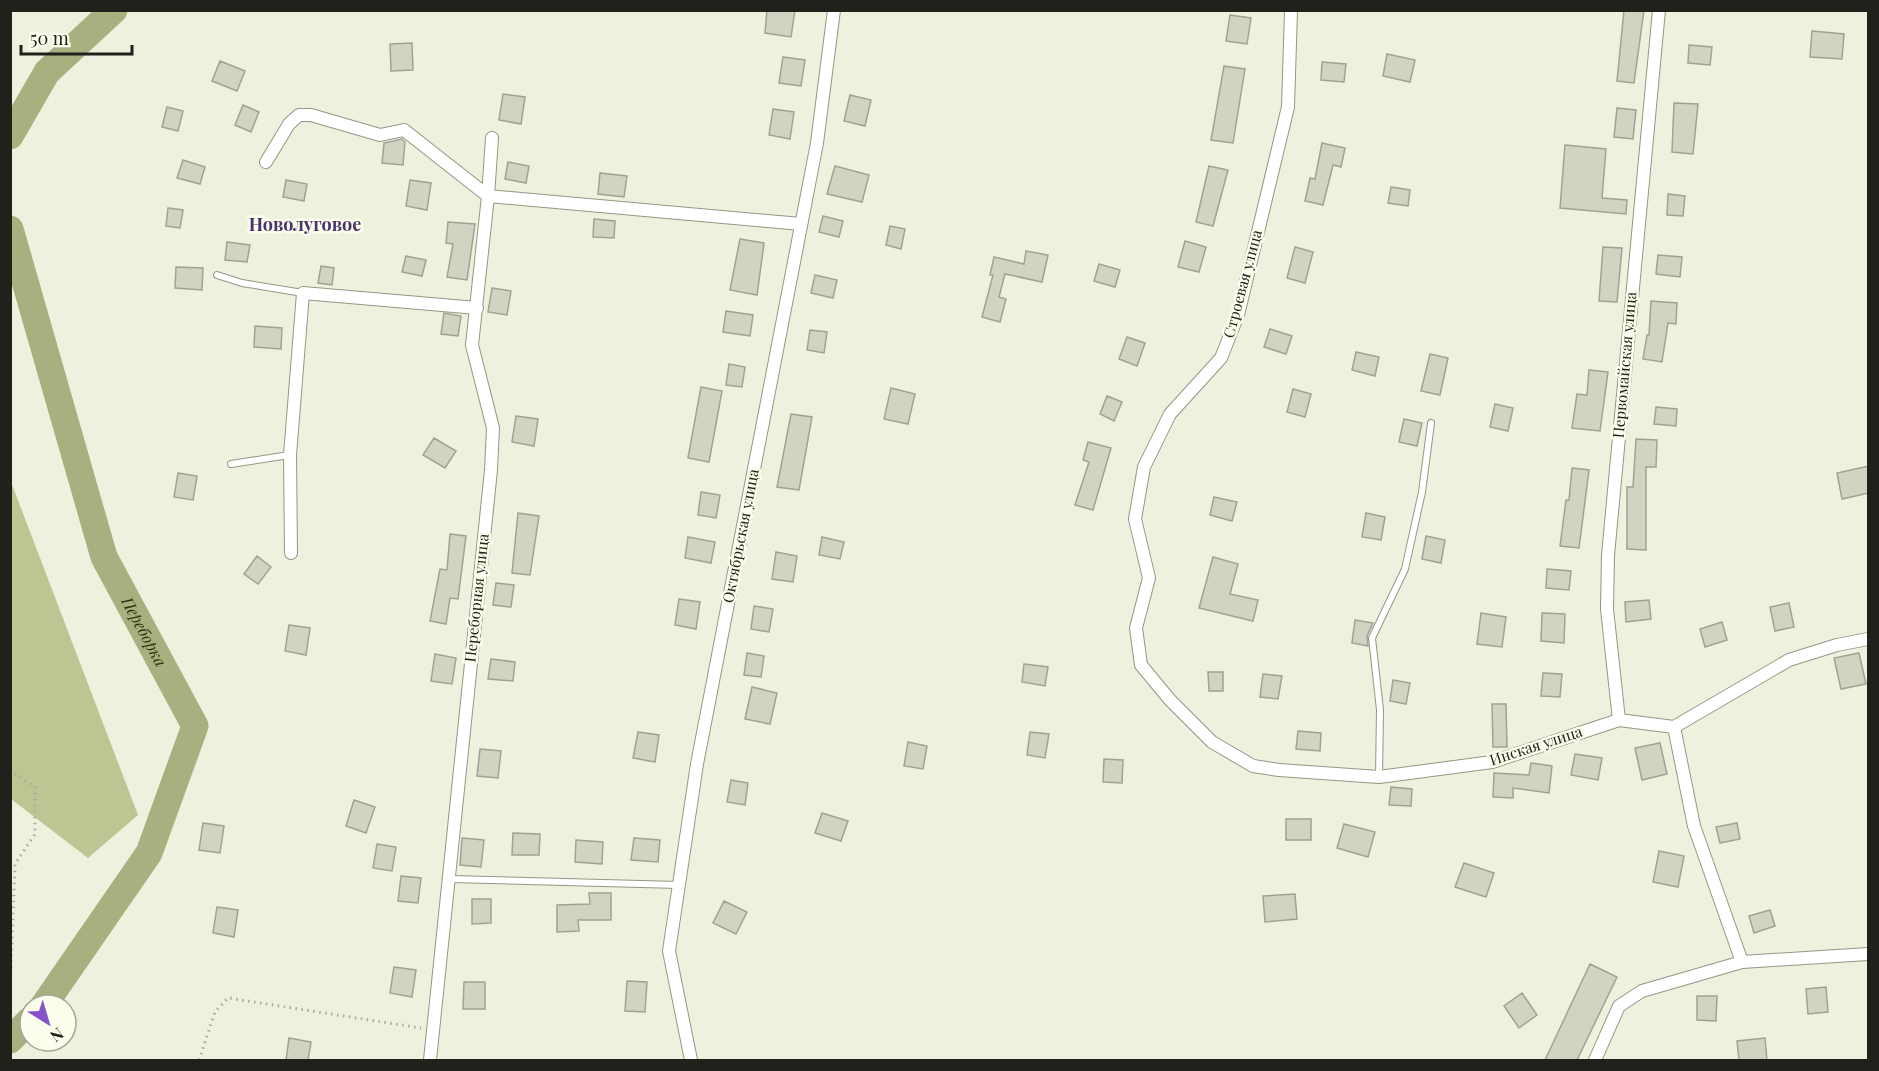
<svg xmlns="http://www.w3.org/2000/svg" width="1879" height="1071" viewBox="0 0 1879 1071" font-family="'Playfair Display',serif">
<style>
.forest{fill:#bec593}
.lines{fill:none;stroke-linecap:round;stroke-linejoin:round}
.river{stroke:#a9af7e;stroke-width:27}
.building{fill:#d1d4c2;stroke:#a0a392;stroke-width:1.5}
.lane-casing{stroke:#949786;stroke-width:8}
.street-casing{stroke:#949786;stroke-width:14}
.path{stroke:#a8aa9b;stroke-width:3;stroke-dasharray:1.5 4.5;stroke-linecap:butt}
.lane{stroke:#fff;stroke-width:6}
.street{stroke:#fff;stroke-width:12}
.labels{text-anchor:middle;stroke-width:5;stroke-linejoin:round;paint-order:stroke}
.street-label{font-size:15px;fill:#20211a;stroke:#fbfeec}
.water-label{font-size:16px;font-style:italic;fill:#2c3008;stroke:#fbfeec}
.quarter-label{font-size:18px;font-weight:bold;fill:#4b336e;stroke:#fbfeec}
</style>
<rect width="100%" height="100%" fill="#eef1de"/>
<path class="forest" d="M11 482 138 815 88 858 11 799Z"/>
<g class="lines">
<g class="river">
<path d="M10 136 47 72 114 10"/>
<path id="s1" d="M10 229 104 557 195 726 149 853 44 1005"/>
<path d="M10 1040 30 1020"/>
</g>
</g>
<path class="building" d="M767 10H795L791 37 765 33Z
M1624 10H1644L1634 83 1617 81Z
M1230 15 1251 18 1247 44 1226 41Z
M1812 31 1844 34 1842 59 1810 57Z
M412 43 413 70 391 71 390 44Z
M1689 45 1712 47 1710 65 1688 63Z
M1387 54 1415 60 1410 82 1383 76Z
M783 57 805 60 801 86 779 83Z
M220 61 245 71 237 91 212 81Z
M1322 62 1346 64 1344 82 1321 80Z
M1224 66 1245 69 1233 143 1211 140Z
M503 94 525 97 521 124 499 120Z
M850 95 871 100 865 126 844 121Z
M1674 103 1698 104 1693 154 1672 152Z
M243 105 259 112 251 132 235 125Z
M167 107 183 111 178 131 162 127Z
M1617 108 1636 110 1633 139 1614 137Z
M773 109 794 112 790 139 769 135Z
M402 139 405 142 403 165 382 163 384 143Z
M1322 143 1345 148 1341 167 1333 165 1323 205 1305 201 1310 178 1315 179Z
M1565 145 1606 149 1602 198 1627 200 1626 214 1560 208Z
M183 160 205 167 200 184 177 178Z
M508 162 529 166 526 183 505 179Z
M835 166 869 175 862 202 827 194Z
M1209 166 1228 170 1213 226 1196 222Z
M600 173 627 176 624 197 598 194Z
M286 180 307 184 304 201 283 197Z
M410 180 431 183 427 210 406 206Z
M1391 187 1410 190 1408 206 1388 203Z
M1668 194 1685 196 1683 216 1667 215Z
M168 208 183 210 180 228 166 226Z
M823 216 843 221 839 237 819 232Z
M594 219 615 221 614 238 593 237Z
M448 222 475 224 467 280 447 277 453 244 446 243Z
M890 226 905 229 901 249 886 245Z
M740 239 764 243 757 295 730 290Z
M1185 241 1206 247 1199 272 1178 267Z
M227 242 250 245 247 262 225 260Z
M1295 247 1313 252 1305 283 1287 278Z
M1603 247 1622 248 1617 302 1599 301Z
M1026 251 1048 255 1042 282 1005 274 999 297 1006 299 1000 322 982 317 993 275H990L994 257 1024 264Z
M1658 255 1682 257 1680 277 1656 274Z
M406 256 426 260 422 276 402 272Z
M1099 264 1120 270 1115 287 1094 281Z
M321 266 334 268 332 285 318 283Z
M176 267 203 268 202 290 175 288Z
M815 275 837 280 833 298 811 293Z
M492 288 511 291 507 315 488 312Z
M1651 301 1677 303 1676 324 1668 323 1662 362 1643 359 1647 335H1649Z
M726 311 753 315 750 336 723 332Z
M444 313 461 316 458 336 441 334Z
M255 326 282 328 281 349 254 347Z
M1270 329 1292 336 1286 354 1264 347Z
M810 330 827 332 824 353 807 350Z
M1127 337 1145 343 1137 366 1119 359Z
M1356 352 1379 357 1375 376 1352 370Z
M1430 354 1448 358 1440 395 1421 391Z
M729 364 745 367 742 387 726 385Z
M1589 370 1608 372 1600 431 1572 428 1577 394 1587 395Z
M701 387 722 391 709 462 688 458Z
M891 388 915 394 908 424 884 419Z
M1293 389 1311 394 1305 417 1287 412Z
M1107 396 1122 402 1114 421 1100 414Z
M1495 404 1513 408 1508 431 1490 427Z
M1656 407 1677 409 1676 426 1654 424Z
M791 414 812 417 799 490 777 487Z
M516 416 538 419 534 446 512 442Z
M1404 419 1422 423 1417 446 1399 442Z
M434 438 456 451 445 468 423 455Z
M1636 439 1657 440 1656 467H1646V550L1627 549V487H1633Z
M1088 442 1111 448 1093 510 1075 505 1089 462 1083 460Z
M1869 466V493L1842 499 1837 473Z
M1572 468 1589 470 1579 548 1560 546 1566 500H1569Z
M178 473 197 476 193 500 174 497Z
M701 492 720 495 716 518 698 515Z
M1214 497 1237 502 1232 521 1210 515Z
M518 513 539 516 530 575 512 573Z
M1366 513 1385 517 1381 540 1362 537Z
M450 534 466 536 458 599 450 598 446 624 430 621 440 569 447 570Z
M1426 536 1445 540 1441 563 1422 559Z
M688 537 715 542 711 563 685 558Z
M822 537 844 542 840 559 819 555Z
M776 552 797 556 793 582 772 579Z
M257 556 271 567 258 584 244 574Z
M1213 557 1238 564 1230 594 1258 600 1253 621 1199 608Z
M1547 569 1571 571 1569 590 1546 588Z
M496 583 514 585 511 607 493 605Z
M679 599 700 602 696 629 675 625Z
M1649 600 1651 619 1626 622 1625 602Z
M1789 603 1794 627 1775 631 1770 607Z
M754 606 773 609 769 632 751 629Z
M1481 613 1506 617 1502 647 1477 644Z
M1542 613 1565 614 1564 643 1541 641Z
M1355 620 1373 623 1367 636 1368 646 1352 643Z
M1722 622 1727 640 1705 647 1700 629Z
M289 625 310 628 306 655 285 651Z
M747 653 764 656 761 677 744 675Z
M1859 653 1866 684 1841 689 1834 658Z
M435 654 456 658 452 684 431 681Z
M491 659 515 662 513 681 488 679Z
M1024 664 1048 667 1045 686 1022 682Z
M1208 672H1223V691H1209Z
M1543 673 1562 674 1560 697 1541 696Z
M1263 674 1282 676 1278 699 1260 697Z
M1393 680 1410 683 1406 704 1390 701Z
M752 687 777 693 770 724 745 719Z
M1492 704H1506L1507 747H1493Z
M1298 731 1321 733 1320 751 1296 749Z
M638 732 659 735 655 762 633 758Z
M1030 732 1049 734 1045 758 1027 755Z
M908 742 927 746 923 769 904 766Z
M1660 743 1667 774 1642 780 1635 748Z
M480 749 501 751 498 778 477 776Z
M1575 754 1602 758 1598 780 1571 775Z
M1104 759 1123 760 1122 783 1103 782Z
M1531 763 1552 766 1549 793 1513 788V798L1493 797 1494 773 1529 775Z
M731 780 748 783 745 805 727 802Z
M1391 787 1412 789 1411 806 1389 805Z
M354 800 375 807 366 833 346 826Z
M822 813 848 821 841 841 815 833Z
M1286 819H1311V840H1286Z
M203 823 224 826 220 853 199 850Z
M1737 823 1740 839 1720 843 1716 827Z
M1344 824 1375 832 1368 857 1337 848Z
M513 833 540 834 539 855H512Z
M462 838 484 840 481 867 460 865Z
M634 838 660 840 658 862 631 860Z
M576 840 603 842 602 864 575 862Z
M377 844 396 847 392 871 373 868Z
M1659 851 1684 856 1678 887 1653 882Z
M1464 863 1494 873 1486 897 1455 887Z
M401 876 421 878 418 903 398 901Z
M589 893H611V920H578L579 931 557 932V905L590 904Z
M1295 894 1297 919 1265 922 1263 896Z
M472 899H491V923L472 924Z
M724 901 747 912 736 934 713 923Z
M217 907 238 910 234 937 213 933Z
M1770 910 1775 926 1754 933 1749 916Z
M1590 964 1617 977 1577 1060H1545Z
M394 967 416 970 412 997 390 993Z
M627 981 647 982 645 1012 625 1011Z
M464 982H485V1009H463Z
M1826 987 1828 1012 1808 1014 1806 989Z
M1522 993 1537 1015 1519 1028 1504 1006Z
M1697 996H1717L1716 1021 1697 1020Z
M289 1038 311 1042 308 1060H286Z
M1765 1038 1767 1060H1739L1737 1041Z"/>
<g class="lines">
<defs>
<path id="lane" d="M217 275 242 283 303 293
M231 464 289 455
M1379 777 1380 710 1372 638 1405 569 1422 492 1431 423
M450 879 679 885"/>
<path id="street" d="M1291 10 1288 107 1238 315 1221 358 1170 414 1144 467 1135 519 1149 578 1136 628 1141 665 1170 700 1212 742 1253 766 1279 770 1379 777 1492 762 1619 720 1674 727 1789 660 1837 645 1868 639
M266 162 289 124 299 115H311L380 135 404 130 488 196 801 224
M291 553 290 455 303 293 477 308
M1619 720 1607 609 1608 555 1659 10
M1674 727 1694 826 1742 962
M430 1060 491 470 493 428 472 345 488 196 492 138
M691 1060 669 951 697 764 817 143 834 10
M1595 1060 1619 1006 1642 991 1742 962 1868 954"/>
</defs>
<use href="#lane" class="lane-casing"/>
<use href="#street" class="street-casing"/>
<path class="path" d="M10 770 35 787V834L15 864 10 992
M199 1060 215 1012 228 998 421 1028"/>
<use href="#lane" class="lane"/>
<use href="#street" class="street"/>
</g>
<g class="labels">
<g class="street-label">
<text transform="translate(1243 284) rotate(-75)" y="5">Строевая улица</text>
<text transform="translate(1625 365) rotate(-85)" y="5">Первомайская улица</text>
<text transform="translate(741 536) rotate(-79)" y="5">Октябрьская улица</text>
<text transform="translate(477 598) rotate(-84)" y="5">Переборная улица</text>
<text transform="translate(1536 746) rotate(-18)" y="5">Инская улица</text>
</g>
<g class="water-label">
<text dy="6" stroke="none"><textPath href="#s1" startOffset="426">Переборка</textPath></text>
</g>
<g class="quarter-label">
<text x="305" y="231">Новолуговое</text>
</g>
</g>
<rect width="1879" height="1071" fill="none" stroke="#20211a" stroke-width="24"/>
<g transform="translate(48 1023) rotate(143)"><circle r="28" fill="#fbfeec" stroke="#a3a698" stroke-width="1.5"/>
<path d="M0-4.5L10 22L0 15L-10 22Z" fill="#8653cb"/>
<text y="-9" font-size="16" font-weight="bold" text-anchor="middle" fill="#20211a">N</text>
</g>
<path d="M21 45v9h111v-9" fill="none" stroke="#20211a" stroke-width="3"/>
<text x="30" y="45" font-size="18" fill="#20211a" stroke="#fbfeec" stroke-width="4.5" paint-order="stroke">50 m</text>
</svg>
